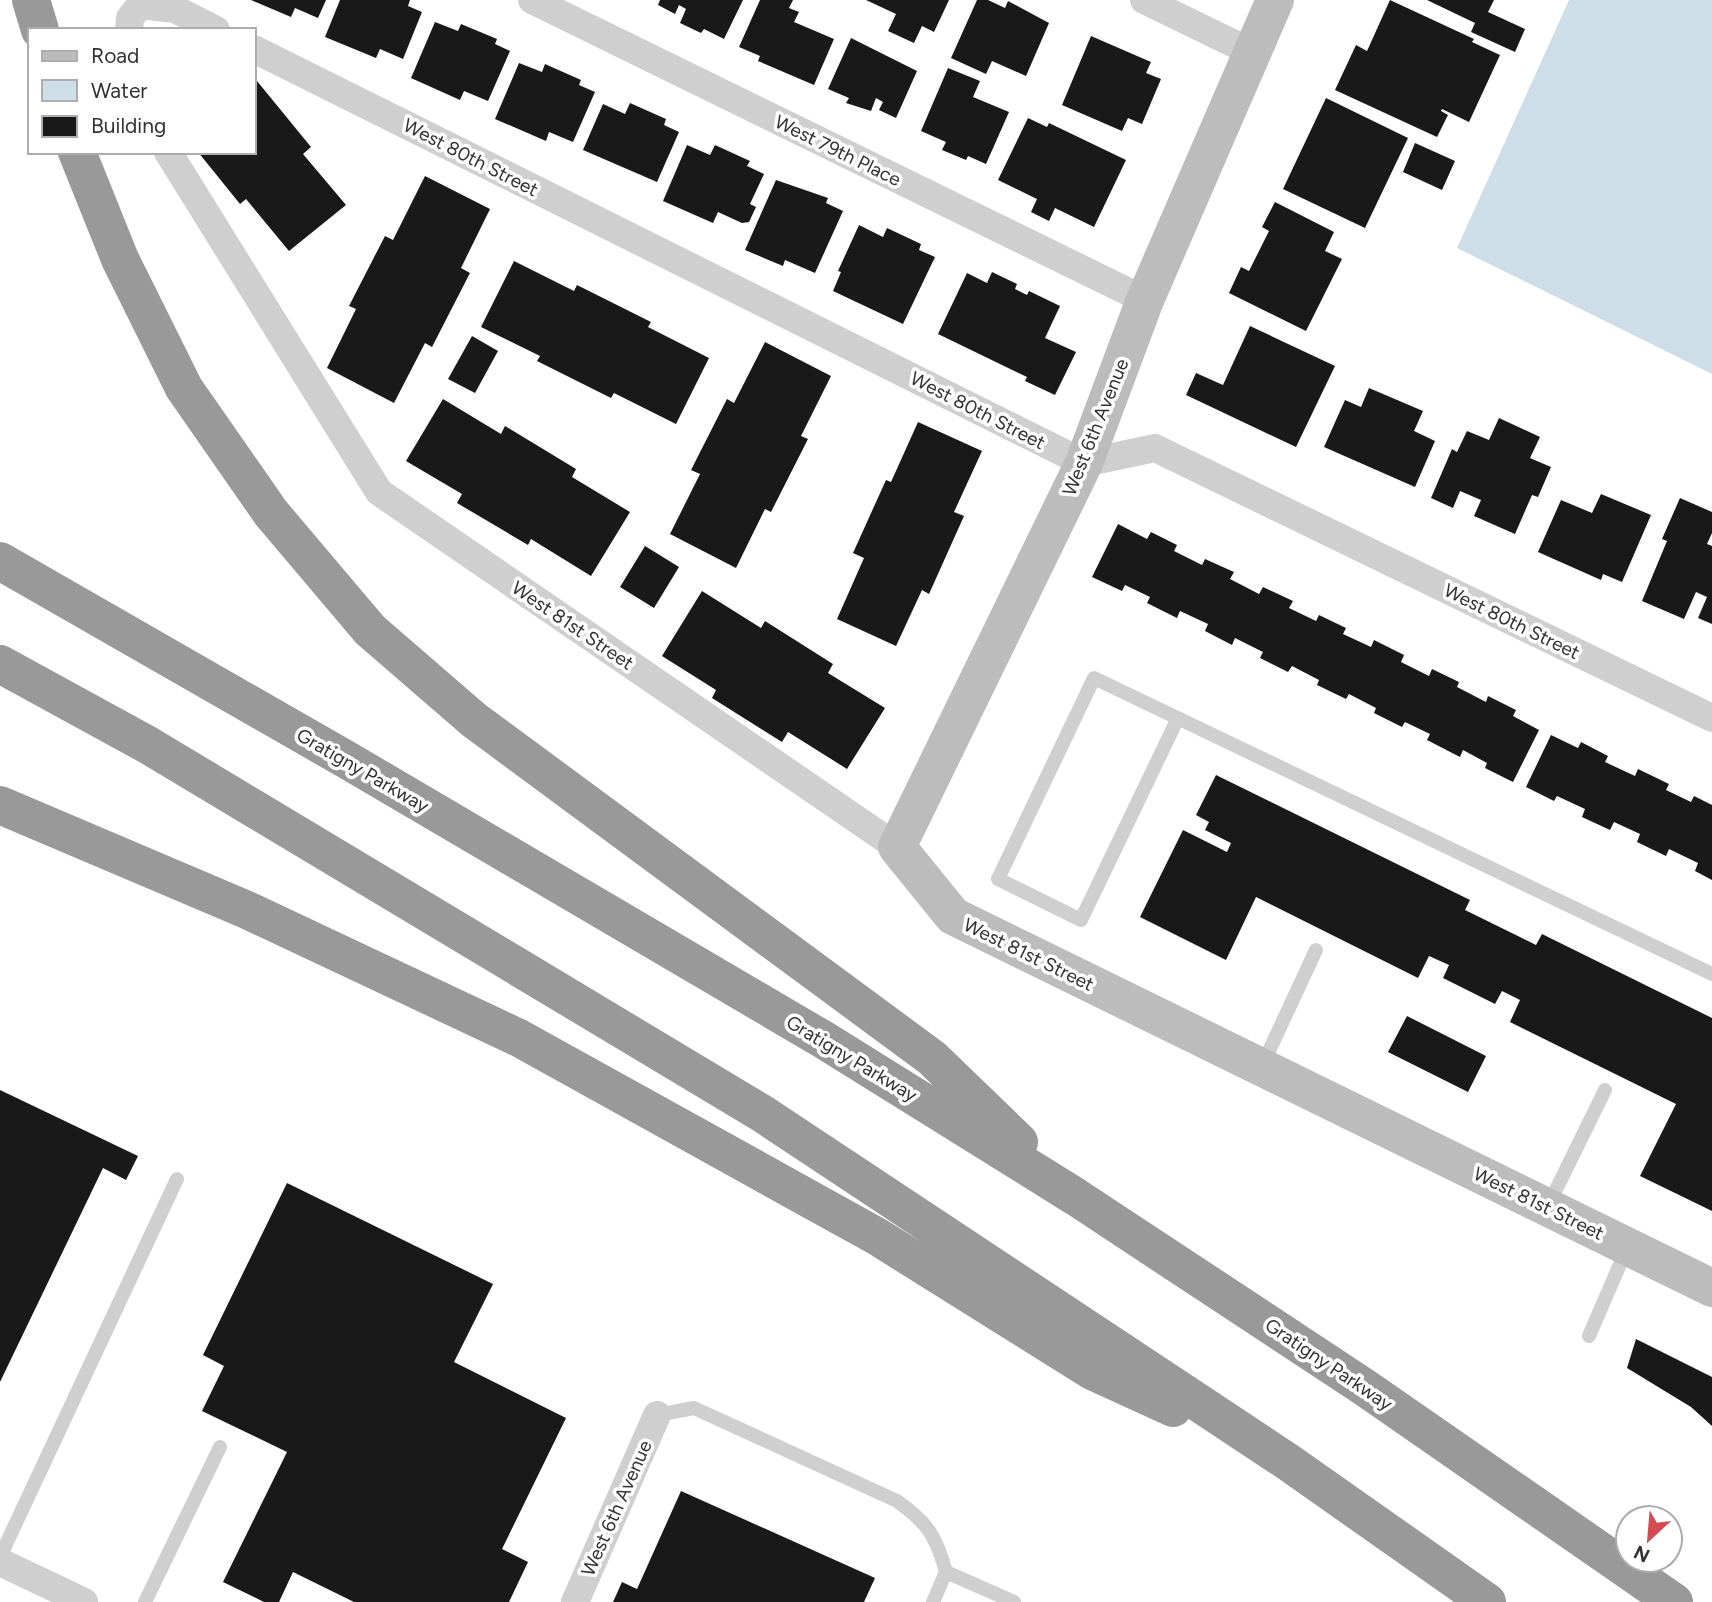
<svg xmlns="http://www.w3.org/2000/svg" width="1712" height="1602" viewBox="0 0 1712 1602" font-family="Figtree,sans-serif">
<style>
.water{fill:#cedee8}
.building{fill:#191919}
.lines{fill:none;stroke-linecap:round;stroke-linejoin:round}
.lane{stroke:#cfcfcf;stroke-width:14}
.street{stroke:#cfcfcf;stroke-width:28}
.secondary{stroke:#bcbcbc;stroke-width:38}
.highway{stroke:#999;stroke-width:38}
.labels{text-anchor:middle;stroke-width:7;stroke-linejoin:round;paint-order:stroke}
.street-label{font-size:19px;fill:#323232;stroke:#fff}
</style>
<rect width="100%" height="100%" fill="#fff"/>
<path class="water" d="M1569 0H1712V374L1457 248Z"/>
<path class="building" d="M251 0H326L318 18 295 8 291 17Z
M340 0H410L408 6 422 12 403 59 380 49 376 58 325 37Z
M660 0H743L724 39 704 29 701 33 680 23 686 9 679 5 675 14 658 5Z
M760 0H793L789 8 799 12 794 22 834 39 814 85 758 61 760 56 739 47Z
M866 0H949L934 32 922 26 914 43 888 31 896 14Z
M977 0H988L1005 8 1008 1 1049 23 1026 76 992 61 986 74 951 58Z
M1390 0 1474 39 1472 42 1500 55 1469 122 1442 109 1441 111 1448 115 1437 137 1335 90 1356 45 1367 51Z
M1427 0H1494L1488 12 1525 29 1515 52 1471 32 1475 23Z
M435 22 458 31 461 24 497 39 495 44 510 51 488 101 464 91 460 100 411 78Z
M1091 36 1151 62 1146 73 1161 79 1142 124 1128 118 1122 131 1062 105Z
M851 38 917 71 896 118 879 110 883 102 876 98 871 111 846 103 849 98 828 89Z
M519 63 542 72 545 64 581 80 579 85 595 92 573 142 549 132 546 141 495 119Z
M948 68 980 81 973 97 1009 112 986 164 968 156 966 160 942 150 946 142 921 131Z
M257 81 311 147 303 154 346 205 289 251 246 199 240 204 198 152H254V84Z
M1326 98 1408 138 1365 228 1283 189Z
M630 103 666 119 664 125 679 132 657 182 583 150 603 104 625 114Z
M1028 118 1047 127 1049 123 1126 160 1094 227 1055 208 1049 221 1031 212 1037 199 998 180Z
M1415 143 1455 161 1442 190 1403 172Z
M687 145 710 155 715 145 750 161 747 166 764 174 750 204 756 207 749 222 742 223 718 212 713 223 663 201Z
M425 176 490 209 461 268 470 273 432 347 425 343 394 403 327 368 356 309 349 306 385 236 393 240Z
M776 180 828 198 826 203 843 211 815 273 785 260 783 266 745 250Z
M1275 202 1334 232 1325 251 1342 259 1306 331 1229 293 1241 267 1249 271 1269 231 1262 227Z
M859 225 883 237 887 228 921 244 919 250 935 257 903 324 833 291 841 272 838 271Z
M514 261 574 291 577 285 651 322 648 327 709 358 676 424 614 393 611 398 537 361 540 356 481 327Z
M992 272 1017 284 1015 289 1027 295 1029 291 1060 306 1045 338 1076 352 1055 395 1025 381 1027 377 938 334 967 273 987 283Z
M1250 326 1335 366 1296 447 1186 395 1196 373 1223 385Z
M472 336 498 351 475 393 448 379Z
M765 342 831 376 801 436 808 439 771 512 765 509 736 568 670 534 700 474 691 470 727 399 734 403Z
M1369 388 1423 411 1414 431 1435 441 1415 487 1324 447 1345 400 1361 407Z
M443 399 501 434 505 426 576 469 572 477 630 512 591 576 531 539 528 545 457 503 462 494 406 461Z
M1499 418 1540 437 1530 458 1551 467 1538 497 1532 495 1515 534 1474 516 1481 500 1460 491 1453 508 1431 498 1452 449 1457 452 1467 431 1489 440Z
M918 422 982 451 954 512 964 516 929 594 922 590 896 646 837 619 864 558 853 553 886 480 891 482Z
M1601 494 1651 515 1622 582 1603 574 1601 580 1538 552 1561 500 1592 513Z
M1680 498 1712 512V533L1707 544 1712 546V624L1698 618 1707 597 1696 592 1684 619 1642 601 1667 541 1662 539Z
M1118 524 1147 539 1151 532 1177 545 1174 551 1202 565 1205 559 1234 572 1230 579 1259 594 1263 587 1293 601 1289 608 1316 621 1319 615 1346 628 1343 634 1371 647 1374 640 1404 655 1401 662 1429 676 1432 669 1459 682 1457 687 1486 702 1488 696 1516 710 1513 716 1539 730 1513 782 1485 768 1487 763 1463 750 1460 757 1427 740 1430 734 1405 722 1402 727 1374 713 1376 708 1349 694 1346 699 1317 685 1319 680 1292 666 1288 672 1260 658 1263 652 1235 638 1232 645 1205 631 1208 624 1180 611 1177 618 1147 603 1150 597 1125 585 1122 591 1092 577Z
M645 546 679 567 654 608 620 587Z
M702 591 761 628 765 621 833 664 828 673 885 708 847 769 788 732 782 742 712 698 716 690 662 656Z
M1551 735 1578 748 1581 742 1608 756 1605 762 1635 776 1638 769 1669 784 1666 790 1691 802 1694 796 1712 805V880L1695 871 1698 863 1669 849 1666 856 1637 842 1640 834 1614 822 1610 830 1582 817 1585 809 1557 796 1554 801 1526 787Z
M1216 775 1470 900 1465 910 1536 945 1542 934 1712 1018V1211L1640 1176 1676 1104 1510 1022 1520 1000 1502 991 1495 1004 1443 978 1449 965 1429 956 1418 978 1256 897 1226 960 1140 917 1183 830 1227 852 1231 843 1205 830 1209 822 1196 815Z
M1407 1016 1486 1056 1468 1092 1388 1052Z
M0 1090 138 1156 126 1180 103 1168 0 1382Z
M287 1183 493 1284 454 1362 566 1418 502 1549 528 1562 509 1602H354L293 1572 279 1602H264L223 1582 287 1452 202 1411 224 1366 203 1355Z
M1636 1339 1712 1377V1426L1691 1407 1627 1368Z
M681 1491 875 1578 864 1602H613L622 1582 637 1589Z"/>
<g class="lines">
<path class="lane" d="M1178 718 1081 920 998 879 1094 678 1712 974
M1262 1066 1316 950
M1548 1206 1605 1090
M1589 1336 1627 1248
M657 1415 694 1408 897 1501C928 1523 936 1536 946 1572
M0 1557 177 1179
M145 1602 220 1447
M933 1602 946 1572 1014 1602"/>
<path class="street" d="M532 0 1145 300
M1144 0 1251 52
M129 30 130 18 140 5 175 9 216 30
M254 49 1084 463 1155 448 1712 718
M168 152 379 492 897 847
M0 1562 84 1602
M575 1602 657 1415"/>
<path class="secondary" d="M1275 0 1145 300 1084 463 897 847 953 916 1712 1288"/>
<path class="highway" d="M31 0 40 30
M77 152 120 259 184 388 271 513 370 630 474 720 932 1058 1019 1142
M0 561 347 760 824 1040 1076 1197 1364 1387 1674 1602
M0 664 148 745 763 1114 1288 1462 1487 1602
M0 805 247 910 519 1038 878 1237 1092 1371 1173 1408"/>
</g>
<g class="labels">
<g class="street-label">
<text transform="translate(838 150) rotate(26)" y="7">West 79th Place</text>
<text transform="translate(471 157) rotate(27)" y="7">West 80th Street</text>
<text transform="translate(978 410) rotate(27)" y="7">West 80th Street</text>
<text transform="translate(1095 427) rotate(-68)" y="7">West 6th Avenue</text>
<text transform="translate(1512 621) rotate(26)" y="7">West 80th Street</text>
<text transform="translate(573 625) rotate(34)" y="7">West 81st Street</text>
<text transform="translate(363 770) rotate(30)" y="7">Gratigny Parkway</text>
<text transform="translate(1029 954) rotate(26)" y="7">West 81st Street</text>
<text transform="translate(852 1058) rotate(31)" y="7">Gratigny Parkway</text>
<text transform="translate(1539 1203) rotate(26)" y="7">West 81st Street</text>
<text transform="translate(1329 1364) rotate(34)" y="7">Gratigny Parkway</text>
<text transform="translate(616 1508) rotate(-66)" y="7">West 6th Avenue</text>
</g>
</g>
<rect x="28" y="28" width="228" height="126" fill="#ffffff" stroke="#adadad" stroke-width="2"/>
<rect x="42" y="51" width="35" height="10" fill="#bcbcbc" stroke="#adadad" stroke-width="2"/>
<text x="91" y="63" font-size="21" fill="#323232">Road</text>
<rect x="42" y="80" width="35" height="21" fill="#cedee8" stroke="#adadad" stroke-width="2"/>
<text x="91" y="98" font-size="21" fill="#323232">Water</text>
<rect x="42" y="116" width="35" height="21" fill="#191919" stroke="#adadad" stroke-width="2"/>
<text x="91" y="133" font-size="21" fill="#323232">Building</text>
<g transform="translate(1649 1539) rotate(206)"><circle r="33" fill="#ffffff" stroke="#adadad" stroke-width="2"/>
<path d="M0-5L12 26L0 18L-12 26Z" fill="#d34b53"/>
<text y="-10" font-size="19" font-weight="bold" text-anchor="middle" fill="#323232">N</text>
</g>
</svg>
